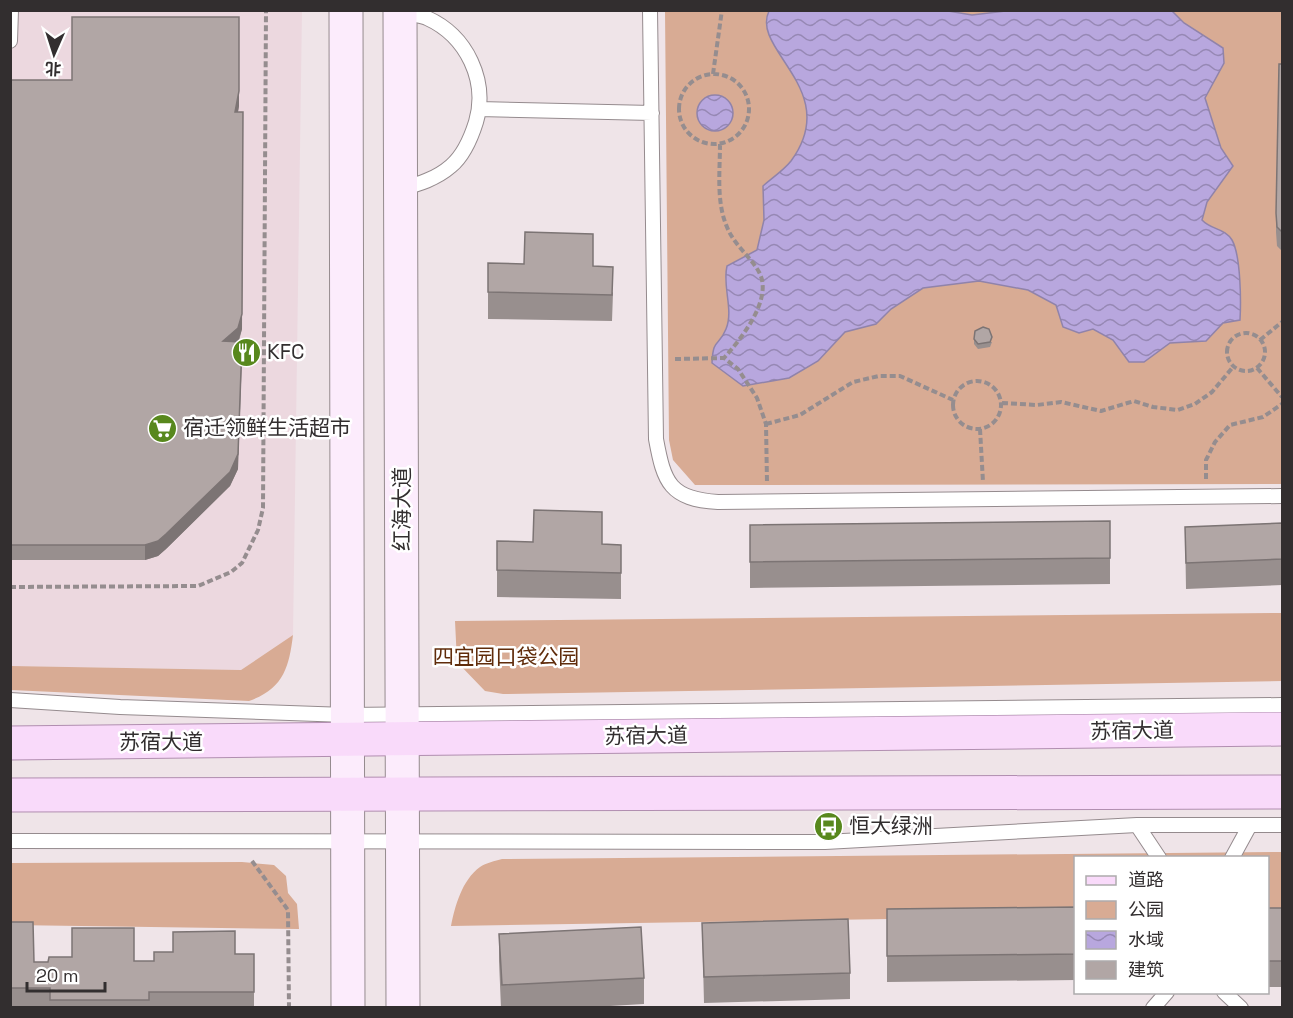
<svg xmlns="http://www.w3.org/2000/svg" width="1293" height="1018" viewBox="0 0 1293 1018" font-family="'Space Grotesk','Noto Sans SC',sans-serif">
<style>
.built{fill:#ecd8df}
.green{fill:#d8ab94}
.water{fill:url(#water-waves);stroke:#9083aa;stroke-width:1.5}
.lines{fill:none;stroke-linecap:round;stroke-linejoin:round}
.service-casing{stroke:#958b8e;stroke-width:16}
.secondary-casing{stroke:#958b8e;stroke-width:35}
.primary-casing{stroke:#b18eb0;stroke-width:35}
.path{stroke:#958d8f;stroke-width:4;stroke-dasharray:6 3;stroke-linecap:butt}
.service{stroke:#fff;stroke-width:14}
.secondary{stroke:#fcecfc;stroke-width:33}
.primary{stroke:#f9dafa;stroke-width:33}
.wall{fill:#988f8e}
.shaded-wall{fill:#7c7474}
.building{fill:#b1a6a5;stroke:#7c7474;stroke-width:1.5}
.labels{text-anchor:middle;stroke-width:5;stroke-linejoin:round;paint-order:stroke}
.poi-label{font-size:21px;fill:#322e2f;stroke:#fff;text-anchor:start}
.street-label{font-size:21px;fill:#322e2f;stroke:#fff}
.park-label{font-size:21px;fill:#602c0b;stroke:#fff}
</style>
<defs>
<pattern id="water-waves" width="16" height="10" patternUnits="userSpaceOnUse" patternTransform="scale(1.5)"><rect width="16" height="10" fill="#b8a7de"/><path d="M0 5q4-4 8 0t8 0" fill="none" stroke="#9688b4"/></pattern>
</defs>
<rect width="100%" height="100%" fill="#efe4e8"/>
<path class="built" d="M11 11H302L293 635 241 670 11 666Z"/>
<path class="green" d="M665 11H1282V484L695 485 673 460 669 440Z
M1282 613V681L503 694 485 691 457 662 455 621Z
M293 635C289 668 283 689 249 701L11 690V666L241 670Z
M1282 852V913H1268V858H1076L1075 916 451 926C455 906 462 880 480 867 486 863 495 861 502 859Z
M242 862 274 865 286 876 288 893 297 904 299 929 11 925V863Z"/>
<path class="water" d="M942 10 972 15 1014 10 1172 11 1184 23 1223 48 1224 63 1205 98 1221 148 1233 166 1207 202 1202 220C1211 230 1225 228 1232 240 1241 256 1241 302 1240 320L1223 323 1206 341 1170 343 1144 362H1129L1113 340 1093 329 1079 333 1063 327 1056 305 1028 290 979 281 923 288 891 309 876 324 845 332 818 361 789 378 743 386 712 363C713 337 719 347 726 329 734 310 722 286 727 266L757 250 764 220 763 186C772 178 784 170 791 161 843 90 750 50 769 11Z
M697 113a18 18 0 1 1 36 0a18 18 0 1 1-36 0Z"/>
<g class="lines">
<defs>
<path id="service" d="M650 10 656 439C664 483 670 499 718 502L1282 496
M400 11C408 14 419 15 427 18 467 36 488 81 476 122 471 138 464 155 451 166 436 179 419 184 400 189
M10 41 11 10
M479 109 652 113
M10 700 120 707 346 715 1282 705
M1137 825 1159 858
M10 841 825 842 1137 825H1282
M1232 858 1250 825
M1224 992 1241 1008
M1153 1008 1167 992"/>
<path id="secondary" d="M346 10 348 1008
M400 10 403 1008"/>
<path id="primary" d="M10 743 1282 729
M10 795 1282 792"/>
</defs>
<use href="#service" class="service-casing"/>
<use href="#secondary" class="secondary-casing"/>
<use href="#primary" class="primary-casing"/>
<path class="path" d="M713 74 722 10
M679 109a35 35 0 1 1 70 0a35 35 0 1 1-70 0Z
M720 144C720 171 716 202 727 227 734 245 750 256 759 272 774 299 740 340 724 358
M1227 352a19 19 0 1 1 38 0a19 19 0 1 1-38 0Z
M1260 340 1282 322
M675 359 724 358 738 369 757 398 766 424 767 482
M1257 368 1282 397
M953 405a24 24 0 1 1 48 0a24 24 0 1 1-48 0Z
M1002 403 1037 405 1061 402 1101 411 1134 401 1153 407 1178 410 1195 404 1212 392 1233 367
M766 424 800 415 853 382 879 376H900L953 400
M980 429 983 482
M1206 479V460L1215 442 1230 425 1263 417 1282 404
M10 587 198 586 231 572 242 563 258 530 263 508 266 10
M252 861 288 910 289 1008"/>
<use href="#service" class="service"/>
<use href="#secondary" class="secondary"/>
<use href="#primary" class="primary"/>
</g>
<path class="wall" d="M1282 64V251L1277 246 1276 232V213Z
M10 80 239 106 238 112 242 329 239 341 238 469 230 486 166 549 158 556 145 560H10Z
M593 266 613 293 612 321 488 319V292Z
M974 339 992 342 990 347 978 349 974 344Z
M1110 521V584L750 588V525Z
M1282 523V585L1186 589 1185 527Z
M497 541 621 545V599L497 597Z
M1076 907V980L887 982V909Z
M1268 908H1282V987H1268Z
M10 922 34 962 154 961 235 954H254V1008H10Z
M702 923 850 973V999L704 1003Z
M499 934 644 978V1004L576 1008H501L499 961Z"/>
<path class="shaded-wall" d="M239 91V106L235 127V112Z
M243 112 242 329 238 342 223 341Z
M242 356 238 469 230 486 166 549 158 556 145 560V545Z"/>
<path class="building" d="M72 17H239V91L235 112H243L242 314 238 328 223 341 242 342 238 454 230 472 166 534 158 541 145 545H10V80H72Z
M1279 64H1282V232L1277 227 1276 213Z
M525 232 593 234V266L613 267 612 295 488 292V263L524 264Z
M983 327 989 329 992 337 990 342 978 344 974 339 975 331Z
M534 510 602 512V544L621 545V573L497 570V541L533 542Z
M1110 521V558L750 562V525Z
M1282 523V559L1186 563 1185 527Z
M1076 907V954L887 956V909Z
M1268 908H1282V961H1268Z
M848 919 850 973 704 977 702 923Z
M10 922H33L34 962H48L49 957H72V928H134V961H154V952H173V932L235 931V954H254V992H149V1000H50V988H10Z
M641 927 644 978 502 985 499 934Z"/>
<defs>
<symbol id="restaurant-disc" viewBox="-11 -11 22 22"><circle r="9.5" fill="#58881d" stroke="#fff"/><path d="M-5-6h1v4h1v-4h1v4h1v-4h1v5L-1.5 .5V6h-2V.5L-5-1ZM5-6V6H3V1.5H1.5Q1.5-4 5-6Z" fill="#fff"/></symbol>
<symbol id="supermarket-disc" viewBox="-11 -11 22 22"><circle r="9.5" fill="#58881d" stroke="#fff"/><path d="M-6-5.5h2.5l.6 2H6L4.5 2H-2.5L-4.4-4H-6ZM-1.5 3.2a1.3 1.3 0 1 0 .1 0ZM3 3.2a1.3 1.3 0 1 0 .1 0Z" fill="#fff"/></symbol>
<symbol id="bus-disc" viewBox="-11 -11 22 22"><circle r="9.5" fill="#58881d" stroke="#fff"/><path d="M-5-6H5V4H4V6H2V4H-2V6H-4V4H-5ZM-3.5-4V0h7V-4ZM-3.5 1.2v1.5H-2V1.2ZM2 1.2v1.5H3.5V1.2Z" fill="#fff"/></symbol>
</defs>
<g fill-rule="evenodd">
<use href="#restaurant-disc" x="230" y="336" width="33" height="33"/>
<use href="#supermarket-disc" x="146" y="412" width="33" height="33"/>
<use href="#bus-disc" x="812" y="810" width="33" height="33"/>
</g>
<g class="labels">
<g class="poi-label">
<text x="267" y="359">KFC</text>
<text x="183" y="435">宿迁领鲜生活超市</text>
<text x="849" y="833">恒大绿洲</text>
</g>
<g class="street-label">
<text transform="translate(402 509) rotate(-90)" y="7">红海大道</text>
<text transform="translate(1132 731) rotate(-1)" y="7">苏宿大道</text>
<text transform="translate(646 736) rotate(-1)" y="7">苏宿大道</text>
<text x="161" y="749">苏宿大道</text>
</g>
<g class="park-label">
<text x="506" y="664">四宜园口袋公园</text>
</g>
</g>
<rect width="1293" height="1018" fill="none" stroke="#322e2f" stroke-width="24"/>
<rect x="1074" y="856" width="195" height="138" fill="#ffffff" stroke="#adabac" stroke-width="1.5"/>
<rect x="1086" y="876" width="30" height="9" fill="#f9dafa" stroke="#adabac" stroke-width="1.5"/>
<text x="1128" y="886" font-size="18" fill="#322e2f">道路</text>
<rect x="1086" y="901" width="30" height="18" fill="#d8ab94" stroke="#adabac" stroke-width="1.5"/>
<text x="1128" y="916" font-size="18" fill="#322e2f">公园</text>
<rect x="1086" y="931" width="30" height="18" fill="url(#water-waves)" stroke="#adabac" stroke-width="1.5"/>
<text x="1128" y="946" font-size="18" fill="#322e2f">水域</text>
<rect x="1086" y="961" width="30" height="18" fill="#b1a6a5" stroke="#adabac" stroke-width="1.5"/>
<text x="1128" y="976" font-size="18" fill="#322e2f">建筑</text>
<g transform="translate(54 54) rotate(183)" stroke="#ffffff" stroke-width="4.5" paint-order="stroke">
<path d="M0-4.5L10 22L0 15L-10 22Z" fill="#322e2f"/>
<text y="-9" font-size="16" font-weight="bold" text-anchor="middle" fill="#322e2f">北</text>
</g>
<path d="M27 982v9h78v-9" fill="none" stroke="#322e2f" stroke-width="3"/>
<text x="36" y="982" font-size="18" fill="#322e2f" stroke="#ffffff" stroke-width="4.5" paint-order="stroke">20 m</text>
</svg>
